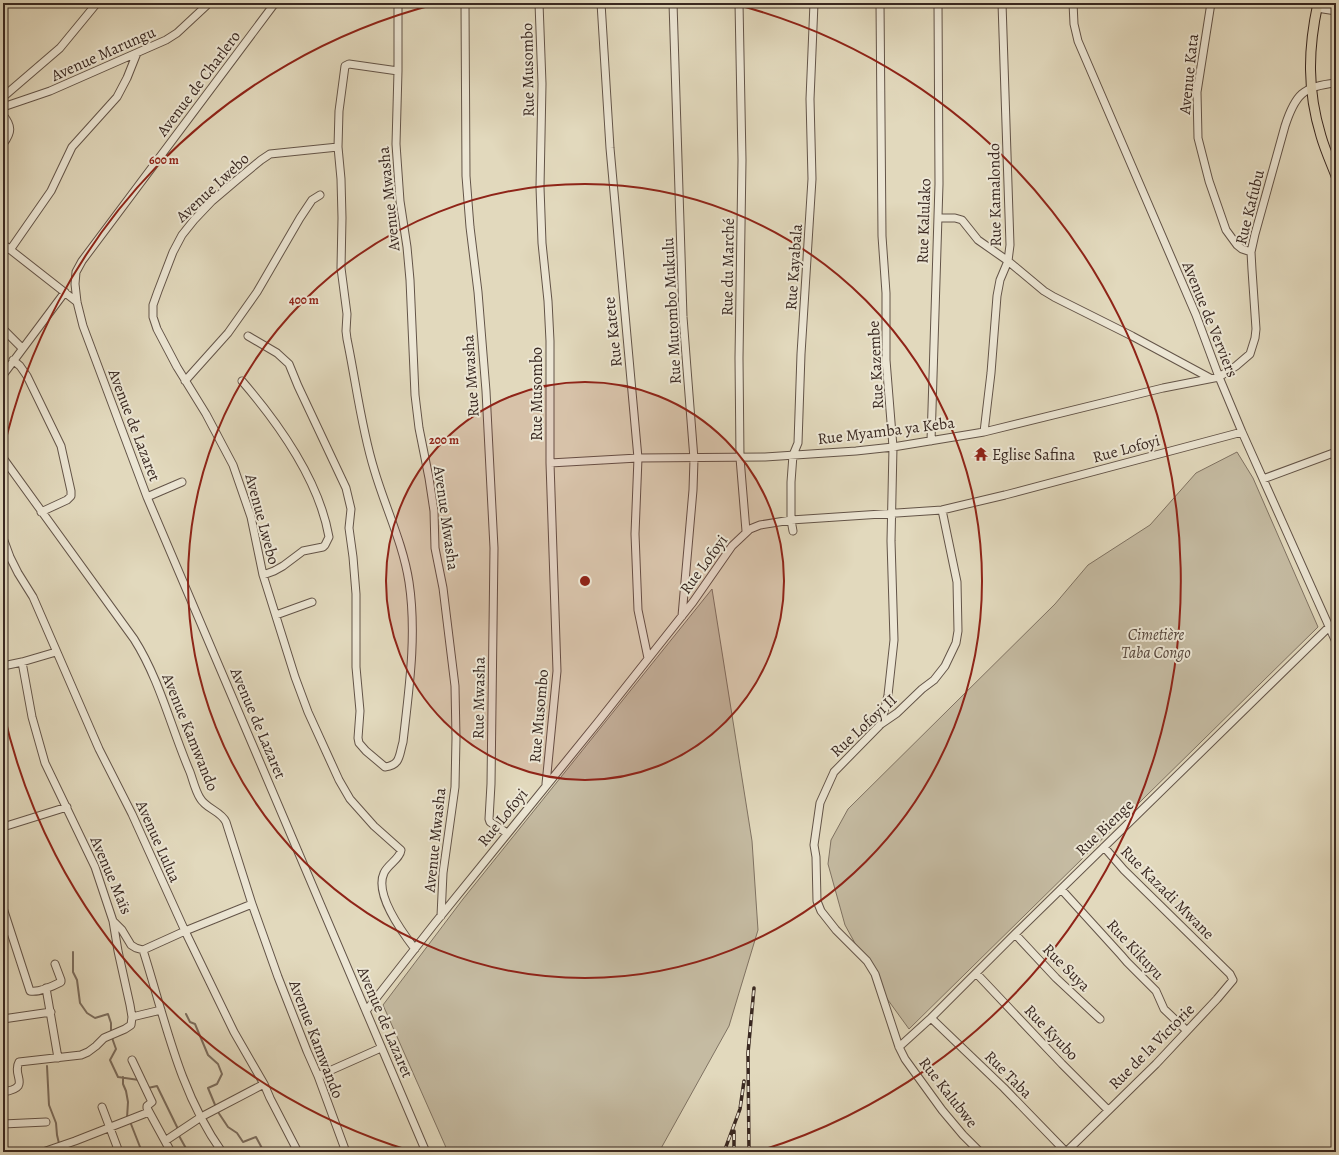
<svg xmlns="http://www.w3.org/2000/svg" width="1339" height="1155" viewBox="0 0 1339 1155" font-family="Alegreya,serif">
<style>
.green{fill:#c5bba2;stroke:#7f7262}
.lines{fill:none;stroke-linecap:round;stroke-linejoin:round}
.stream{stroke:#7c6e5f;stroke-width:2}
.minor-casing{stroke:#635448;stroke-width:9}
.major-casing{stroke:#392821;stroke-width:11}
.minor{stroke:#ece6d4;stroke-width:7}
.major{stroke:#e2d9bd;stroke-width:9}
.rail-casing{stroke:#392821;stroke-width:3.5}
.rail{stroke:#ece6d4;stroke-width:2;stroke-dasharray:6;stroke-linecap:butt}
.ring{fill:none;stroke:#8f2418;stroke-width:2}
.labels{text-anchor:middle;stroke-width:4;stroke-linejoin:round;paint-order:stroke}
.street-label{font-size:16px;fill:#392821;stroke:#ece6d4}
.poi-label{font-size:16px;fill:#392821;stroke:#ece6d4;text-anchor:start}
.park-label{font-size:16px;font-style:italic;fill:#55453b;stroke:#ece6d4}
.centre{fill:#8f2418;stroke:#ece6d4;stroke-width:2}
.ring-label{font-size:12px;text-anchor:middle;font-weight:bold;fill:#8f2418;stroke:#ece6d4;stroke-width:4;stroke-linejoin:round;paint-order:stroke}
</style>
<rect width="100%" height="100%" fill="#e2d9bd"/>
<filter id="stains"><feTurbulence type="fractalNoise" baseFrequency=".005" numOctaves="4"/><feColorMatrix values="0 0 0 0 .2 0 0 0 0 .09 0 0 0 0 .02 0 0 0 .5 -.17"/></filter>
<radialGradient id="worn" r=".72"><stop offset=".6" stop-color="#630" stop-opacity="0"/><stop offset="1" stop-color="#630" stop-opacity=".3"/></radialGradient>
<path class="green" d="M1237 452 1253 478 1318 627 909 1029 880 989 845 925 828 864 831 840 848 809 1055 604 1088 565 1150 525 1196 473Z
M712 589 752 841 758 930 729 1026 659 1152H448L383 1005 463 899Z"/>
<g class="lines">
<path class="stream" d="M73 952V972L77 980 80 1003 87 1013 95 1018 108 1014 111 1023V1035L116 1049 110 1060 118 1077 139 1080
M186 1014 190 1022 195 1024 208 1055 218 1064 222 1074 217 1084 208 1088 218 1112 228 1127 237 1133 243 1142 256 1137 264 1152
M47 1066 49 1105 56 1123 57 1135 61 1152
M123 1077V1084L126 1091 128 1102 127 1118 131 1124 142 1152
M148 1088 157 1086 178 1129
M178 1134 188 1152"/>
<defs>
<path id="minor" d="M275 3 82 261 76 272 75 284 77 302 83 326 147 497 426 1152
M398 3V71L396 144 400 201 407 247 410 280 415 395 419 428 429 478 434 511 435 548 443 588 455 686 456 738 455 787 443 873 441 916
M465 3 466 176 470 227 478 292 486 391 494 548 491 784 489 819 490 822 507 833
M539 3 542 84 540 187 542 243 548 301 550 341V463L557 671 546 784
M601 3 610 148 638 458 635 534 638 610 648 658
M673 3 683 317 694 459 693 490 682 616
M739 3 742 160 739 358 740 458 746 531
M880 3 882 236 886 293V360L893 447 891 541 894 640 888 695 881 724
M1073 3 1074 24 1078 41 1196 315 1219 377 1242 432 1336 642
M1211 3 1197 92 1198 138 1209 181 1226 230 1237 245 1242 249 1251 252
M1317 8 1336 11
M3 97 60 48 97 3
M3 107 50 91 166 40 177 33 206 6 205 3
M3 115C12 126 12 132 3 144
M338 147 270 154 261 160 238 179 212 201 194 220 182 235 173 252 158 291 153 305V317L157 329 177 367 206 414 233 465 251 517 263 575 295 677 308 712 339 780 350 799 374 826 401 850C400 859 388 864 384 873 374 894 402 932 415 949
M938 218H955L962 220 978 240 1008 261 1044 291 1054 297 1132 336 1210 378
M3 244 77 302
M10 250 51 191 72 147 117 97 127 78 137 53
M3 329 22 348
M248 336 277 353 289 364 298 386 346 488 351 509 349 528 353 557 356 594V667L360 711 358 738 359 743 366 751 385 767C401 765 399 755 403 742 409 689 417 635 409 582 403 543 385 507 374 469 361 427 356 382 347 339L346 331 347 314 341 268 342 218 341 179 338 147 339 111 345 66 349 64 398 71
M13 360 20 366 27 376 61 446 71 491V496L67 500 41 512
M3 375 65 292
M185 381 228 333 257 292 300 218 312 200 320 195
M242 381C279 424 319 480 329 537L325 545 323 547 303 551 283 566 274 571 263 575
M984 432 991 373 997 296 1000 280 1008 261 1010 245 1002 3
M931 441 939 184 938 3
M3 458 134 639C160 680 171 728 190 772 193 780 195 790 200 798 206 809 221 811 226 822L252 904 278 977 307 1051 318 1076 346 1152
M550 463 638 458 765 457 856 451 893 447 984 432 1163 388 1219 377 1236 366 1250 354 1255 338 1256 329 1252 270 1251 252 1255 234 1285 126C1295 95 1303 86 1336 83
M1263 479 1336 452
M147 497 182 482
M942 510 957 582 958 631 956 643 945 666 934 680 922 689 897 713 881 724 834 772 820 803 814 845 816 857 817 901 821 911 836 930 867 961 875 974 899 1047 905 1059 942 1110 963 1135 980 1152
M793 531 791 520V482L793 455 798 443 801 354 812 179 810 99 814 3
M3 538 10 557 18 573 33 597 99 749 132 814 185 931 234 1032 264 1084 270 1098 298 1152
M276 615 312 602
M22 662 32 717 45 763 95 867 113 921 122 930 131 945 136 948 143 950
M3 666 22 662 56 652
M3 827 67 807
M1061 889 1121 955 1127 962 1156 991 1164 1009 1186 1030
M3 908 30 991C39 993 53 986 61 982V980L55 964
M1015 934 1056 978 1100 1019
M143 950C165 1019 179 1092 222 1152
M143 950 185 931 252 904
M976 973 1062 1064 1108 1110
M46 988 58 1058
M366 1011 435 923 598 722 693 602 732 546 750 529 760 525 791 520 942 510 1005 495 1242 432
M132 1017 161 1010
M931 1018 1004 1088 1066 1152
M3 1019 51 1012
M899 1047 931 1018 1015 934 1329 627
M132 1060 152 1102 147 1106V1108L171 1152
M318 1076 381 1048
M3 1092C33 1087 11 1076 19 1062L81 1055 88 1052 96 1046 104 1038 125 1029 131 1025 132 1017 130 1005 118 951 113 921
M102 1107 119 1152
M3 1124 46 1122
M165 1141 201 1117 264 1084
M43 1152 75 1141 149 1112
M1066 1152 1156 1064 1217 999 1233 980 1230 974 1124 870 1104 847"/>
<path id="major" d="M1318 3C1308 49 1307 90 1321 136 1325 150 1331 163 1336 176"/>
</defs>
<use href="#minor" class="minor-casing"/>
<use href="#major" class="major-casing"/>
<use href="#minor" class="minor"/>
<use href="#major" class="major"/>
<defs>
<path id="rail" d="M724 1152 740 1109 744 1081
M734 1152V1131
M749 1152 748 1053 754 988"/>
</defs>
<use href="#rail" class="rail-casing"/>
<use href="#rail" class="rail"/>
</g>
<circle cx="585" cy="581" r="199" fill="#8f2418" fill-opacity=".12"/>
<g class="ring">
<circle cx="585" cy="581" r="199"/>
<circle cx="585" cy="581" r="397"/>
<path d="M411 1151A596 596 0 0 1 3 710M3 452A596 596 0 0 1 436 4M734 4A596 596 0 0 1 759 1151"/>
</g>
<defs>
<symbol id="temple-bare" viewBox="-9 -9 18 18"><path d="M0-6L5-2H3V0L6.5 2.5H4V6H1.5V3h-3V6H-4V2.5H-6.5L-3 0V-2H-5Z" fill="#8f2418" stroke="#ece6d4" stroke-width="2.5" paint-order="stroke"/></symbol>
</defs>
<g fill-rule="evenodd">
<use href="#temple-bare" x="971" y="444" width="20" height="20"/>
</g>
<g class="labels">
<g class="street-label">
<text transform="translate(103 53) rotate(-24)" y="6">Avenue Marungu</text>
<text transform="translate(527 70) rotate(-91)" y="6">Rue Musombo</text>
<text transform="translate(1188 74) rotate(-84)" y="6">Avenue Kata</text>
<text transform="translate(198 83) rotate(-53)" y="6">Avenue de Charlero</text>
<text transform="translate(212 187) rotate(-43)" y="6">Avenue Lwebo</text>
<text transform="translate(994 195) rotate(-91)" y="6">Rue Kamalondo</text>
<text transform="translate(388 199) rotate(-96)" y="6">Avenue Mwasha</text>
<text transform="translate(1249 207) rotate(-76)" y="6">Rue Kafubu</text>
<text transform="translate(923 221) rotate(-88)" y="6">Rue Kalulako</text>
<text transform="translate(727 267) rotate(-89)" y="6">Rue du Marché</text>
<text transform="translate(793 267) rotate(-86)" y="6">Rue Kayabala</text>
<text transform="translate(671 311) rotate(-93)" y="6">Rue Mutombo Mukulu</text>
<text transform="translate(1211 319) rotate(68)" y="6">Avenue de Verviers</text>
<text transform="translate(612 332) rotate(-96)" y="6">Rue Katete</text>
<text transform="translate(875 365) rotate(-93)" y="6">Rue Kazembe</text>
<text transform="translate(470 376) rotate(-94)" y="6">Rue Mwasha</text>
<text transform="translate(536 394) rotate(-90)" y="6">Rue Musombo</text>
<text transform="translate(135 425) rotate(69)" y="6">Avenue de Lazaret</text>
<text transform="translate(886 430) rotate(-7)" y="6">Rue Myamba ya Keba</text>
<text transform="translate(1126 448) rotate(-15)" y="6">Rue Lofoyi</text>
<text transform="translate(447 518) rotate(82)" y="6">Avenue Mwasha</text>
<text transform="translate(263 519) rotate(75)" y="6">Avenue Lwebo</text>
<text transform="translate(703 564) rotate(-54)" y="6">Rue Lofoyi</text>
<text transform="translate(478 698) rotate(-89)" y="6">Rue Mwasha</text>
<text transform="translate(538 716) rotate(-85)" y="6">Rue Musombo</text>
<text transform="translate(259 723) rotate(67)" y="6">Avenue de Lazaret</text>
<text transform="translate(863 725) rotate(-43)" y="6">Rue Lofoyi II</text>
<text transform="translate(191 732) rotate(68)" y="6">Avenue Kamwando</text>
<text transform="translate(502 817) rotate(-51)" y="6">Rue Lofoyi</text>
<text transform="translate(1104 827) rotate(-44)" y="6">Rue Bienge</text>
<text transform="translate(434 840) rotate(-84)" y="6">Avenue Mwasha</text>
<text transform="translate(159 841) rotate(66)" y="6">Avenue Lulua</text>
<text transform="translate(112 875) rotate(67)" y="6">Avenue Maïs</text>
<text transform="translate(1168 892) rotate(45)" y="6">Rue Kazadi Mwane</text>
<text transform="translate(1136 949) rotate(47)" y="6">Rue Kikuyu</text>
<text transform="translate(1067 967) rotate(45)" y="6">Rue Suya</text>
<text transform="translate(386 1022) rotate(67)" y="6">Avenue de Lazaret</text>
<text transform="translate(1052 1032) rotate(46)" y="6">Rue Kyubo</text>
<text transform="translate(317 1039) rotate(69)" y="6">Avenue Kamwando</text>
<text transform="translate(1151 1046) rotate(-45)" y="6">Rue de la Victorie</text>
<text transform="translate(1009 1074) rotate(45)" y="6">Rue Taba</text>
<text transform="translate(949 1092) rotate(52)" y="6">Rue Kalubwe</text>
</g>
<g class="poi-label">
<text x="992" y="460">Eglise Safina</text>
</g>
<g class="park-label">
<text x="1156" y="640">Cimetière<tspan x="1156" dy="18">Taba Congo</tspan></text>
</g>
</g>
<circle cx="585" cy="581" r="6" class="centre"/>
<g class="ring-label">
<text x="164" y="164">600 m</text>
<text x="304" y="304">400 m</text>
<text x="444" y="444">200 m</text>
</g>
<rect width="1339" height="1155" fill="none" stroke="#e2d9bd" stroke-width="16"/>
<rect x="4" y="4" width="1331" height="1147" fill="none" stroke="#392821" stroke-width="2"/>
<rect x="8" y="8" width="1323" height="1139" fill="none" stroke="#392821"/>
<rect width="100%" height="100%" filter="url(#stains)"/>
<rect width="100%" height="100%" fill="url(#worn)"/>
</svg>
